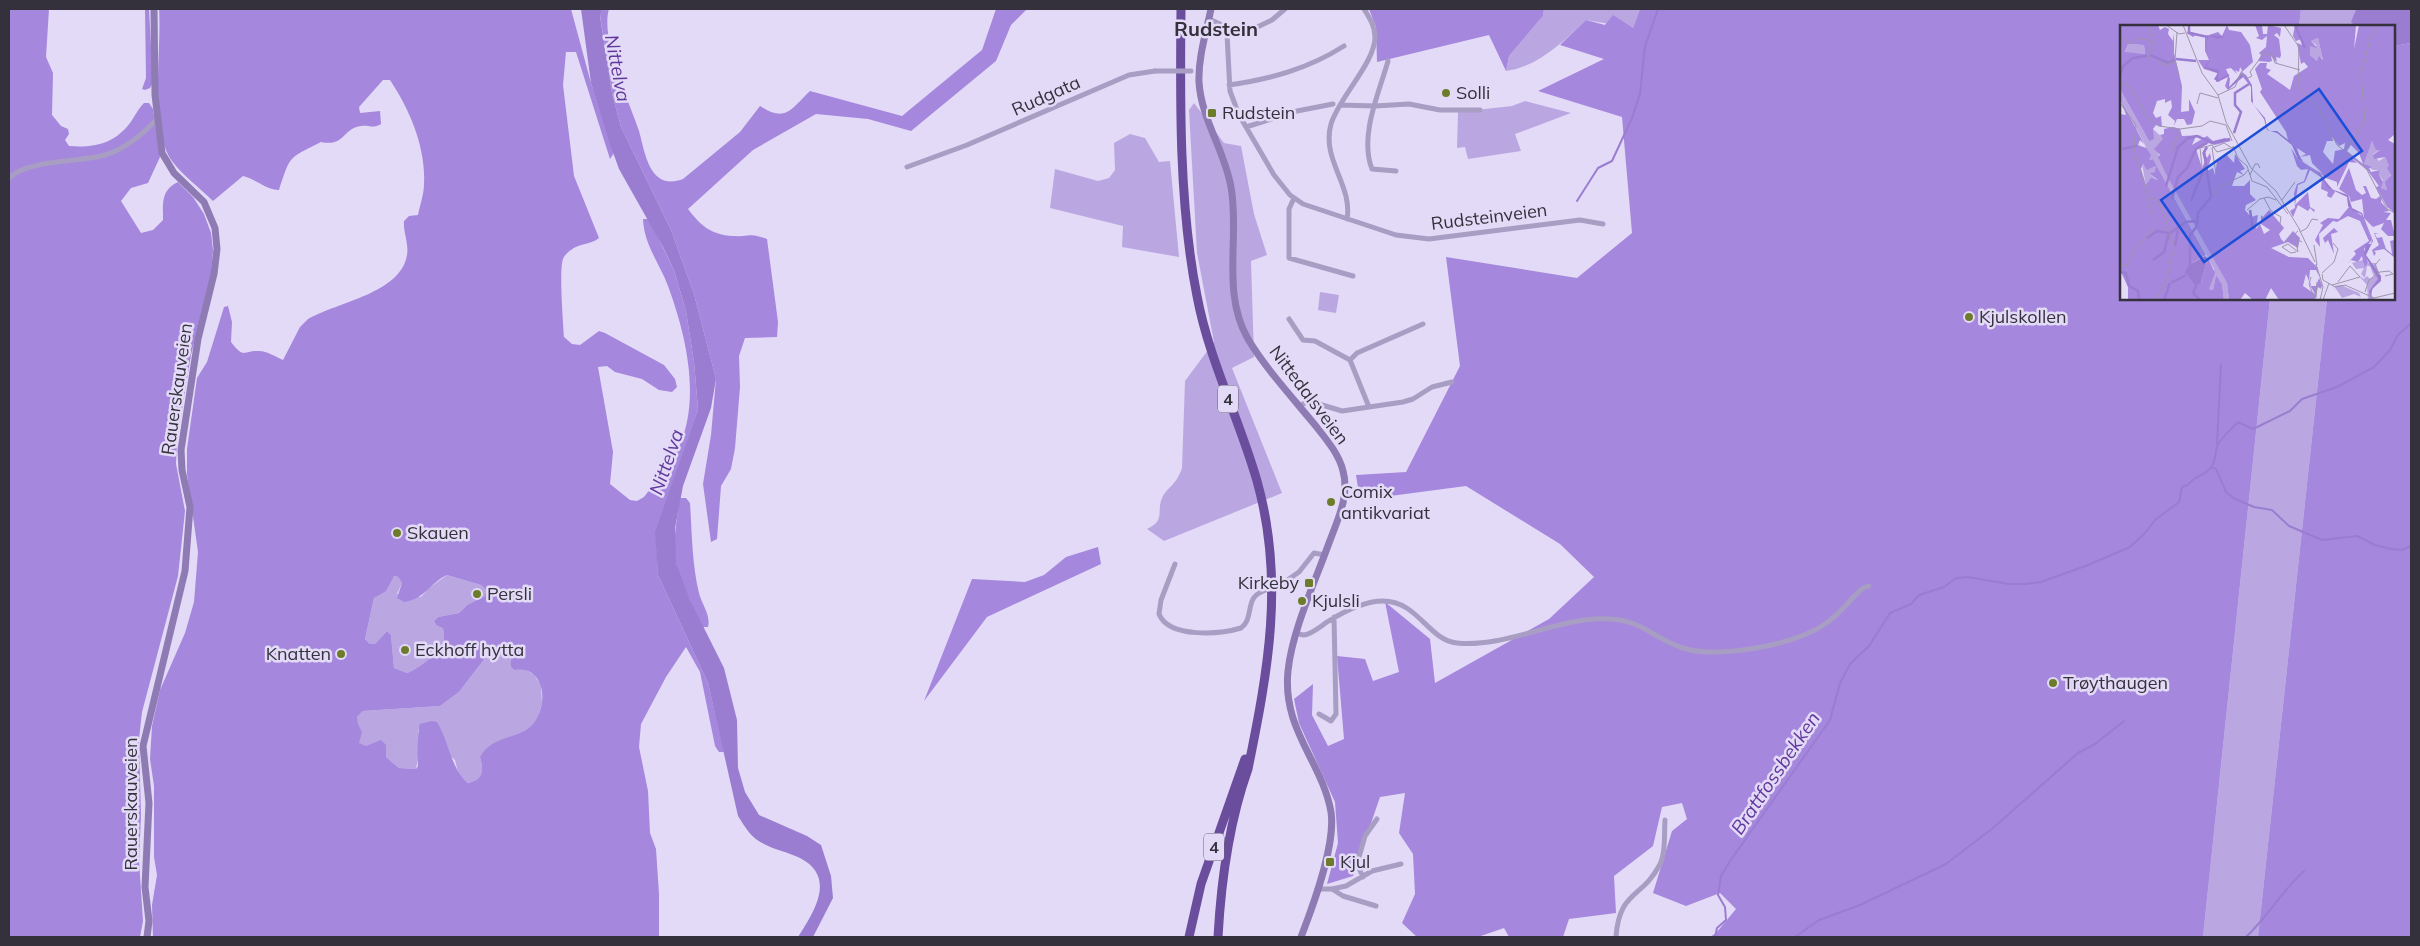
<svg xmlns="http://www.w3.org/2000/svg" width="2420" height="946" viewBox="0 0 2420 946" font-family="Mulish,sans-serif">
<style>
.green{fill:#baa7e2}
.forest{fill:#a587dd;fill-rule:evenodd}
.water{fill:#9a7dd1}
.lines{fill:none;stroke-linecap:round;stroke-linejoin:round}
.stream{stroke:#9a7dd1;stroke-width:2}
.street{stroke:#a89dc3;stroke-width:5}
.secondary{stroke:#8e7bb3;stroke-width:7}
.highway{stroke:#6b4d9d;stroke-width:9}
.street-bridge{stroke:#a89dc3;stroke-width:5}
.poi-dot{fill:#6d7c2a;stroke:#e3daf7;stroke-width:2}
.labels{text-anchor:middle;stroke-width:5;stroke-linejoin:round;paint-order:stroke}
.shield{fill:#e3daf7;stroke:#686474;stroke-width:1}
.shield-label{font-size:16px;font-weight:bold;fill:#34313c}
.poi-label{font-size:18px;fill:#34313c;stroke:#e3daf7;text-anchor:start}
.street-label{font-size:18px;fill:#34313c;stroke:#e3daf7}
.water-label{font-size:19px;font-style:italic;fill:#62389c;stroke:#e3daf7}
.quarter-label{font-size:20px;font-weight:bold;fill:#34313c;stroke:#e3daf7}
.inset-river{fill:none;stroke:#9a7dd1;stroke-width:2.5}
.inset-road{fill:none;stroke:#9d96ac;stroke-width:1}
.view{fill:#1d4ed8;fill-opacity:0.15;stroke:#1d4ed8;stroke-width:2.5}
.inset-edge{fill:none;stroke:#34313c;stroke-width:2.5}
</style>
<rect width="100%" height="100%" fill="#e3daf7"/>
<path class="green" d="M1544 9H1640L1633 28 1586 20C1564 41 1538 67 1506 71L1509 56 1543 16Z
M2301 9H2359L2357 26H2299Z
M1525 101 1571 113 1515 134 1521 151 1468 159 1465 147 1457 148 1458 112 1512 106Z
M1194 103 1224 143 1241 146 1254 214 1267 255 1251 261 1254 357 1232 368 1282 493 1164 541 1147 529C1166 520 1156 513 1162 498 1167 487 1176 486 1182 468L1185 381 1214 342 1197 253 1189 110Z
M1130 134 1145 138 1159 162 1170 161 1179 257 1122 247 1123 226 1050 208 1055 169 1098 181 1109 178 1115 170 1114 143Z
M1320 292 1339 295 1336 313 1318 310Z
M2270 299H2327L2258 937H2203Z
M447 575 481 585 486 590 485 596 467 605 459 613 438 617 434 621 436 625 443 627C444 634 445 641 441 647 439 653 413 672 407 673L394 668 391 635 387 631 375 644H370L365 639 374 598 394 576 398 577 402 583 397 594 421 597 428 589Z
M501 647 510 652V660L516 670 525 669 534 675 541 685 542 703 538 718 530 728 480 757C484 771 483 780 468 783L459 776 455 760 418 729 420 745 416 769 399 768 386 757V745L365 746 358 743 357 717 363 711 440 706 459 692 489 653Z"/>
<path class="forest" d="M9 9H49L46 57 53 73 52 115 61 126 68 129 69 134 65 140 69 146C94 148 114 144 130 123 135 116 138 109 144 103H149L153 109 160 157 148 183 131 188 121 201 141 233 153 230 163 220C163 203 161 190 178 182L193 197 204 214 211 233 213 250 211 274 191 355 177 440 176 464 185 511 178 576 142 712 139 739 141 816 139 861 143 921 140 937H9Z
M145 9H149L153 82 150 88 145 90 142 89 146 78Z
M159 9H571L591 83 614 153 610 159 576 52H566L563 85 574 176 599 238C591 245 579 243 571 250 569 251 564 256 563 259 559 270 563 321 564 337L572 344 580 345 599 331 605 333 664 365 675 379 677 387 672 392 659 390 642 379 615 372 607 366 598 367 613 452 610 484 630 500 637 501 644 497C656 481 671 465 679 447 701 398 686 335 668 286 660 264 644 245 643 219H649L674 270 686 311 694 362 698 409 656 532 658 575 708 683 724 752H719L715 746 700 672 686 647 666 677 641 724 639 747 648 791 650 833 656 849 659 894V937H153L152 905 157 875 154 857V786L150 759 152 726 160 690 185 633 194 602 198 552 187 474V449L197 378 207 362 224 307 228 306 232 322 231 342C245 360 243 350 259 351 267 351 276 357 283 360L300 327 308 319C338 302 401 293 407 255 409 244 403 232 404 221L409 216 418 215C420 205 424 194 424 184 426 148 410 110 390 80H383L359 107 360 113 380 111 381 124C373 129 369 125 361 126 343 128 345 147 321 142 288 159 291 154 279 190 266 190 256 179 243 176L213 201C200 188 183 176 172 161 149 129 162 48 159 9ZM447 575 481 585 486 590 485 596 467 605 459 613 438 617 434 621 436 625 443 628C444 634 445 641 441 647 439 653 413 672 407 673L394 668 391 635 387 631 375 644H370L365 639 374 598 386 591 394 576 398 577 402 583 397 598 404 602C425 599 430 583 447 575ZM501 647 510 652 511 667 515 670C524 669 530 670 536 677 542 685 543 693 542 702 535 747 497 727 480 757 484 771 483 780 468 783 451 770 449 741 437 722L432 721 420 724C418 727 417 761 418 766L416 769 399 768 386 757V745L381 740 366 746 359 743 362 732 358 724 357 717 363 711 440 706 459 692 489 653Z
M602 9H609C600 39 629 101 639 131 643 145 646 167 658 177 665 183 675 182 683 179L740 132 760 106C786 123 791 109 810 91L902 116 982 50 996 9H1027L1011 25 996 61 911 131 868 119 816 114 753 150 688 209C700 225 711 235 733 236 750 237 748 232 767 239L778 322 777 337 745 338 739 356 740 387 735 448 731 469 721 486 717 539 711 542 703 484 711 435 716 379 694 294 671 230 621 127 612 93 600 15Z
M1369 9H1544L1543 16 1509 56 1506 71 1489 35 1377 62 1376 27Z
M1640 9H2301L2299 26H2121V299H2270L2203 937H1710L1716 933 1736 909 1720 893 1686 906 1653 893 1672 831 1687 819 1682 803 1662 807 1653 846 1614 876 1616 913 1569 919 1563 937H1509L1504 928 1478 937H1417L1402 923 1415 894 1413 854 1399 833 1405 793 1380 797 1353 876 1327 884 1338 843 1335 802 1299 723 1294 699 1313 684 1312 715 1328 746 1344 739 1337 656 1365 659 1373 681 1399 672 1385 602 1430 639 1435 683 1549 619 1594 577 1560 544 1466 486 1360 500 1356 475 1406 472 1460 366 1446 257 1577 278 1632 233 1622 117 1538 91 1604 59 1560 45 1586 20 1605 25 1613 15 1633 28Z
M2411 43V937H2258L2327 299H2394V46Z
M680 498H686L690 503C692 533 692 564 699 593 702 605 711 615 708 627H703C693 607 681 585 676 563 672 542 677 519 680 498Z
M1098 547 1101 564 987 617 924 701 972 579 1025 582 1044 575 1066 557Z"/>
<path class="water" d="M581 9H602L600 16 612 93 621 127 671 230 694 294 716 379 711 408 683 486 675 528 676 563 689 598 724 668 737 720 738 768 745 792 759 815 807 836 821 845 831 876 833 898 813 937H798C814 912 837 877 800 858 788 852 775 850 764 844 751 838 745 827 738 816L708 683 658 575 655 532 698 409 694 362 686 311 674 270 663 247 619 169 610 144 591 83Z
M2360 9H2411V43L2394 46V26H2355L2351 22 2356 10Z"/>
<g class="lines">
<path class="stream" d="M1577 201 1598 168 1612 161 1632 118 1640 94 1645 46 1658 9
M2217 444 2221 364
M2211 467 2216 469 2226 492 2235 499 2254 507 2272 510 2289 526 2322 540 2357 536 2375 545 2391 549 2402 550 2411 546
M1715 937 1717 928 1726 920 1725 907 1718 895 1721 876 1730 861 1830 720 1840 683 1850 664 1869 646 1890 613 1911 604 1919 595 1944 587 1956 578 1968 577 2009 584H2025L2041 582 2088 565 2130 547 2145 533 2155 520 2179 502 2182 487 2188 485C2195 475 2206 476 2212 466 2216 460 2215 453 2217 447 2220 438 2232 429 2238 422L2253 429 2290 411 2302 399 2337 387 2374 367 2390 350 2398 335 2411 323
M1795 937 1819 920 1860 905 1946 864 1993 828 2078 753 2095 744 2124 721
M2246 937C2268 916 2282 891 2304 871"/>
<path class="street" d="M1209 19 1220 24 1227 34 1230 91 1239 115 1274 175 1290 195 1303 204 1396 235 1429 239 1580 220 1603 224
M1245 33 1272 20 1285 9
M1388 61C1379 93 1359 136 1372 169L1396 171
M1229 85C1270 79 1308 69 1344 46
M1340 105 1375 106 1409 104 1440 110H1480
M1246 127 1297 111 1333 104
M907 167 967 145 1129 75 1155 71
M9 178C29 159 77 163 105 155 125 149 144 133 158 118
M1294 198 1289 209V258L1353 276
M1347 219C1353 185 1321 160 1331 124 1339 97 1375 63 1375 37 1375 26 1369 17 1364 9
M1289 319 1303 340 1315 341 1350 360 1369 407
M1350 360 1357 353 1423 324
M1299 406 1309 401 1342 411 1403 402 1413 399 1432 387 1452 382
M1175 564 1161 600 1159 614C1169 639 1221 634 1241 628 1254 619 1245 599 1261 592
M1286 581 1299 572 1314 553 1325 555
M1297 633C1299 634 1302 635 1304 635 1312 634 1321 626 1327 622 1343 612 1364 601 1383 601 1418 601 1428 640 1457 643 1508 648 1559 616 1610 619 1642 620 1656 640 1683 648 1718 659 1795 645 1825 624 1840 614 1850 599 1863 588L1869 586
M1319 714 1331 721 1336 714 1334 617
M1363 877 1357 864 1365 836 1377 819
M1317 889H1332L1346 886 1372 871 1401 864
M1332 889 1343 896 1376 906
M1616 937C1619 891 1642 898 1659 866 1666 854 1664 834 1665 820"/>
<path class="secondary" d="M1211 9C1206 33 1198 58 1199 82 1201 119 1225 151 1231 187 1240 236 1221 293 1248 339 1266 369 1292 397 1315 425 1326 439 1339 454 1343 471 1350 496 1337 521 1329 543 1315 582 1292 631 1288 671 1282 730 1322 761 1331 812 1336 845 1313 906 1301 937
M147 937 149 921 145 887 149 803 143 746 185 571 190 507 182 470 181 450 198 339 214 274 217 249 215 228 204 202 174 173 162 153 155 95 154 9"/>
<path class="highway" d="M1181 9C1180 101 1179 206 1197 296 1209 360 1239 418 1257 481 1285 580 1268 671 1248 769 1229 822 1221 882 1218 937
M1189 937 1201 884 1245 759"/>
<path class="street-bridge" d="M1155 71H1191
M1261 592 1286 581"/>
</g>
<g class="poi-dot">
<circle cx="1446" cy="93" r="5"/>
<rect x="1207" y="108" width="10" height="10" rx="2.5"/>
<circle cx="1969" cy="317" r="5"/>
<circle cx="1331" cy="502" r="5"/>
<circle cx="397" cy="533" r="5"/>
<rect x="1304" y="578" width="10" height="10" rx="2.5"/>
<circle cx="477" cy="594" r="5"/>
<circle cx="1302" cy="601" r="5"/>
<circle cx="405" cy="650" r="5"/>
<circle cx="341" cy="654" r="5"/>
<circle cx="2053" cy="683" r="5"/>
<rect x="1325" y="857" width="10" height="10" rx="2.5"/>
</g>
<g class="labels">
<g class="shield">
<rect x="1218" y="385.5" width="20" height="27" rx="4"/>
<rect x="1204" y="833.5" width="20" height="27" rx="4"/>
</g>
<g class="shield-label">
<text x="1228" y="405">4</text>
<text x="1214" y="853">4</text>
</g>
<g class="poi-label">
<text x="1456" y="99">Solli</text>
<text x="1222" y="119">Rudstein</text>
<text x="1979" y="323">Kjulskollen</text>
<text x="1341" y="498">Comix<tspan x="1341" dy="21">antikvariat</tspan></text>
<text x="407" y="539">Skauen</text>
<text x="1299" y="589" text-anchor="end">Kirkeby</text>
<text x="487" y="600">Persli</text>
<text x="1312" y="607">Kjulsli</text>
<text x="415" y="656">Eckhoff hytta</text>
<text x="331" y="660" text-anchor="end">Knatten</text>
<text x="2063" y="689">Trøythaugen</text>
<text x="1340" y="868">Kjul</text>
</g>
<g class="street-label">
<text transform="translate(1046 96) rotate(-24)" y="6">Rudgata</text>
<text transform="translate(1489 217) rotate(-7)" y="6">Rudsteinveien</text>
<text transform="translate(177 389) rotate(-82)" y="6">Rauerskauveien</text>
<text transform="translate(1309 395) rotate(53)" y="6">Nittedalsveien</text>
<text transform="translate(131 804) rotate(-90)" y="6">Rauerskauveien</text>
</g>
<g class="water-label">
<text transform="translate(618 68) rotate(79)" y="7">Nittelva</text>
<text transform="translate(666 462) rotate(-71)" y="7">Nittelva</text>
<text transform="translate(1775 773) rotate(-56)" y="7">Brattfossbekken</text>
</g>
<g class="quarter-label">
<text x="1216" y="36">Rudstein</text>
</g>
</g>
<g transform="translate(2120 25)">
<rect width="275" height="275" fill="#e3daf7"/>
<path d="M198 13 203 35 201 32 197 36 190 30V21H197L191 16ZM8 19 24 20 25 29 5 28ZM0 64 29 116 33 104 44 114 36 125 107 258 109 275H104L102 259 96 250 93 265 89 264 94 244 38 143 33 134 29 135 25 120 0 73ZM252 116 260 125 253 129 259 136 265 132 270 140 271 149 266 158 267 165 261 163 263 155 259 150 260 145H253L244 139ZM22 139 29 144 36 141V147L29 148 38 156 32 155 26 161ZM243 235V241L248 238H256L259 254 250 269 256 275H248L247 260 238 250 244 254 247 251 250 254 254 252 250 241H247L245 253 241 249 244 243 236 244 232 238ZM221 260 239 268 241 272 234 269 222 273 214 261Z" fill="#baa7e2"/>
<path d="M0 0H38L40 5 45 2 49 4 48 9 53 16 54 8V28L62 61 61 87 69 86V74L75 87 72 99 67 100 64 94H57L54 101 55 96 48 90 52 82 51 75 45 78V74L37 76 33 88 36 93 41 91 42 102 36 100 33 104 34 114 29 116 0 64ZM8 19 24 20 25 29 5 27ZM107 0 109 5 121 7 130 20 133 37 122 47 126 50 132 60V63L123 52 108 65 105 61 108 52 96 57 97 48 84 44 78 35H89L85 26V11L77 9 73 12 67 8 68 6 86 11 98 7 102 11ZM120 42 122 45 117 54 109 62 110 54 106 44 111 43 117 49 115 45 119 47ZM135 0H142L143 9H147L148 0 161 3 160 12 157 8 154 10 159 14 161 30 160 33 156 32 157 38 151 31 152 36 149 37 138 36 141 30 139 28 146 22 147 11 142 15 136 13 139 11ZM175 0H236L234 24 239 0 275 1V109L268 115 275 119V188L267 182 258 165 262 172 261 177 269 186 263 187 271 188 266 195H271L275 211H268L261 204 264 198 253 202 244 193 242 174 231 177 229 171 219 164 229 143 236 165 242 170 246 168 243 161H246L251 173 256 174 260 171 256 162 259 161 248 146 231 132 237 138 229 137 217 162V157L206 153 195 144 203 149 192 138 190 130 180 132 186 129 177 123 180 133 190 141 178 131 173 119 165 114 161 110 168 115 166 107 140 67 142 64 135 44 140 38H147L146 43 151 45 147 49 170 65 174 51 188 42 184 37 181 39 177 18 182 20 181 14 176 16 173 11ZM198 13 203 35 199 31 197 36 190 30V21L197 23 191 16ZM212 112 219 121 225 118 224 124 215 126 213 139 203 127 207 116H213ZM252 116 256 125H260L253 130 254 134 265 132 269 140 267 143 271 150 265 157 267 165 261 163 263 157 259 150 260 145 251 147 249 143 252 142 244 139ZM231 120 239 128 243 139 227 126ZM0 73 24 119 20 115 18 120 26 123 31 130 29 135 33 134 86 230 69 240 71 252 81 257 88 233 95 248 89 264 93 265 96 250 102 259 104 275H8V262L0 245V89L6 90ZM23 139 27 145 36 141 35 147 29 148 38 155 31 153 26 160 21 144ZM53 102 60 104 62 111 83 110 76 111 72 120 87 111 93 116 105 113 111 116 94 120 89 118 76 124 82 143 85 136 82 128 87 122 85 128 87 133 90 128 91 133 87 146 93 143 95 150 97 136 106 129 114 138 115 129 125 144 120 146 124 150 117 147 112 161H124L130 155V169L136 175 126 180 125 185 131 192 138 190 136 204 140 199 144 209 150 205 141 199V190L143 192 149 185 164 203 159 209 161 214 164 217 173 206 180 213 178 223 168 217 151 223 169 232 188 233 197 242 199 251 196 245H190L189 256 186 249 183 261 195 269 190 260V256L191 261H196L199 253 202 260 201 264 198 262 195 275H159L151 263 145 275H133L125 268 120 275H109L107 258 46 149 38 132 40 130 34 124 43 114 40 110 44 109V104ZM171 123 178 134 198 148 215 167 211 173 207 171 208 167 201 164 202 153 190 145 185 157 178 160 175 180 188 167 190 182 195 185 192 191 194 187 190 183 188 186 178 180 173 192 170 186 175 183 174 168 177 159 184 156 188 144 181 145 177 141ZM229 182 242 191 252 215 244 224 248 238 244 242 242 231 238 237 231 235 227 239 236 229 234 226 249 216 240 196 228 191 217 197 213 196 199 209 200 222 195 215 203 200 200 198 208 193 219 194ZM214 203 218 207 211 209 214 229 208 215 205 218 203 213ZM254 208 259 209H255L257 213 262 212 266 224 272 229 270 216 274 215 275 233 264 224 254 226 256 228 254 231 252 225 259 220Z" fill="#a587dd" fill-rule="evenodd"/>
<path d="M108 0 103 12 98 14 90 11 86 17 90 36 86 42 99 45 98 55 109 49V63L121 49 126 53 132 62 133 79 145 93 148 106H157L173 119 183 137 200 148 211 164 228 170 232 183 242 188 253 216 246 230 261 251V256L252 264 251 275 249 266 258 254 244 229 246 219H251L252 215 241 189 233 186 228 181 227 172 208 163 198 148 178 134 172 120 157 108 147 105 144 94 131 76V62L124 51 108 64 109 51 98 57 94 54 98 48 84 43 90 35 85 17 90 10 103 11ZM85 231 88 233 81 257 76 261 65 247 69 240Z" fill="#9a7dd1"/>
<path class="inset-river" d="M69 0V8L88 12M175 0 185 23M30 30 49 38 55 34M56 34 76 36M0 51 3 41 13 33 27 31M114 108 121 87 115 80V68L129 59M92 118 110 114M2 124 17 121M46 161 58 122 68 113 77 111 93 118M52 174 58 152 67 143 76 124 87 118M71 176 85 141M130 185 133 205M50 208 66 197 76 196M27 213 37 206 49 208 44 227 33 235M55 221 58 205M70 240V210L77 201 78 188 91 172 84 127 87 122M0 247 6 248 9 261 18 266 19 275M51 256 53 257 66 250M76 261 73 268 80 275M44 275 50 258"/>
<path class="inset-road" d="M28 0 34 14 28 33M46 0 59 9 65 8M63 0 82 48 98 70 106 97 131 143 156 166 180 205M164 0 179 22 178 61 199 84 217 120 246 143 267 184 275 188M57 7 55 35 59 50M0 10 10 19 18 13 34 16M38 36 44 40 56 37M0 57 10 62 28 93 39 101 60 104 82 101 90 96 106 100 112 116M98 70 115 62 121 48 128 53 132 51 130 47 144 28 152 30 155 38 180 45M0 78 16 100 14 124 34 193 33 204 15 224 8 240 0 241M77 79 80 68 98 73M113 121 118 133 127 141 132 156 147 162 168 189M226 125 245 96 241 50 251 10 260 0M52 126 60 104M82 142 80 123 92 120 97 127 114 122M96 149 92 123 104 118 112 123M130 150 135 139H138L140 143M31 172 37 175 45 192 54 222 47 253 36 275M93 173 101 161 124 150 128 145M144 173 151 186 161 192 160 199M162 175 175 157M127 185 140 174 148 172 156 175M179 204 195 237M180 207 187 203 192 194 198 195M166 217 178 206M194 220 197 240M176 227 171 228 162 222 168 219 178 227 175 213 182 217M196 239 203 262 200 275M202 248 214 237 218 224 213 218M259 248 255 240 260 234M202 249 203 255 215 262 225 260 254 273 275 268M191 252 189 259 195 275M212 260 240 252 230 241 218 257M245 267 249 255 260 247 269 246 273 249 265 251M196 273 197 257M203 275 209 258"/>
<path class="view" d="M199 64 242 126 84 237 41 175Z"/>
<rect width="275" height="275" class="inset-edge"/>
</g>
<rect width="2420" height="946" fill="none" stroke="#34313c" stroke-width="20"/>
</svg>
